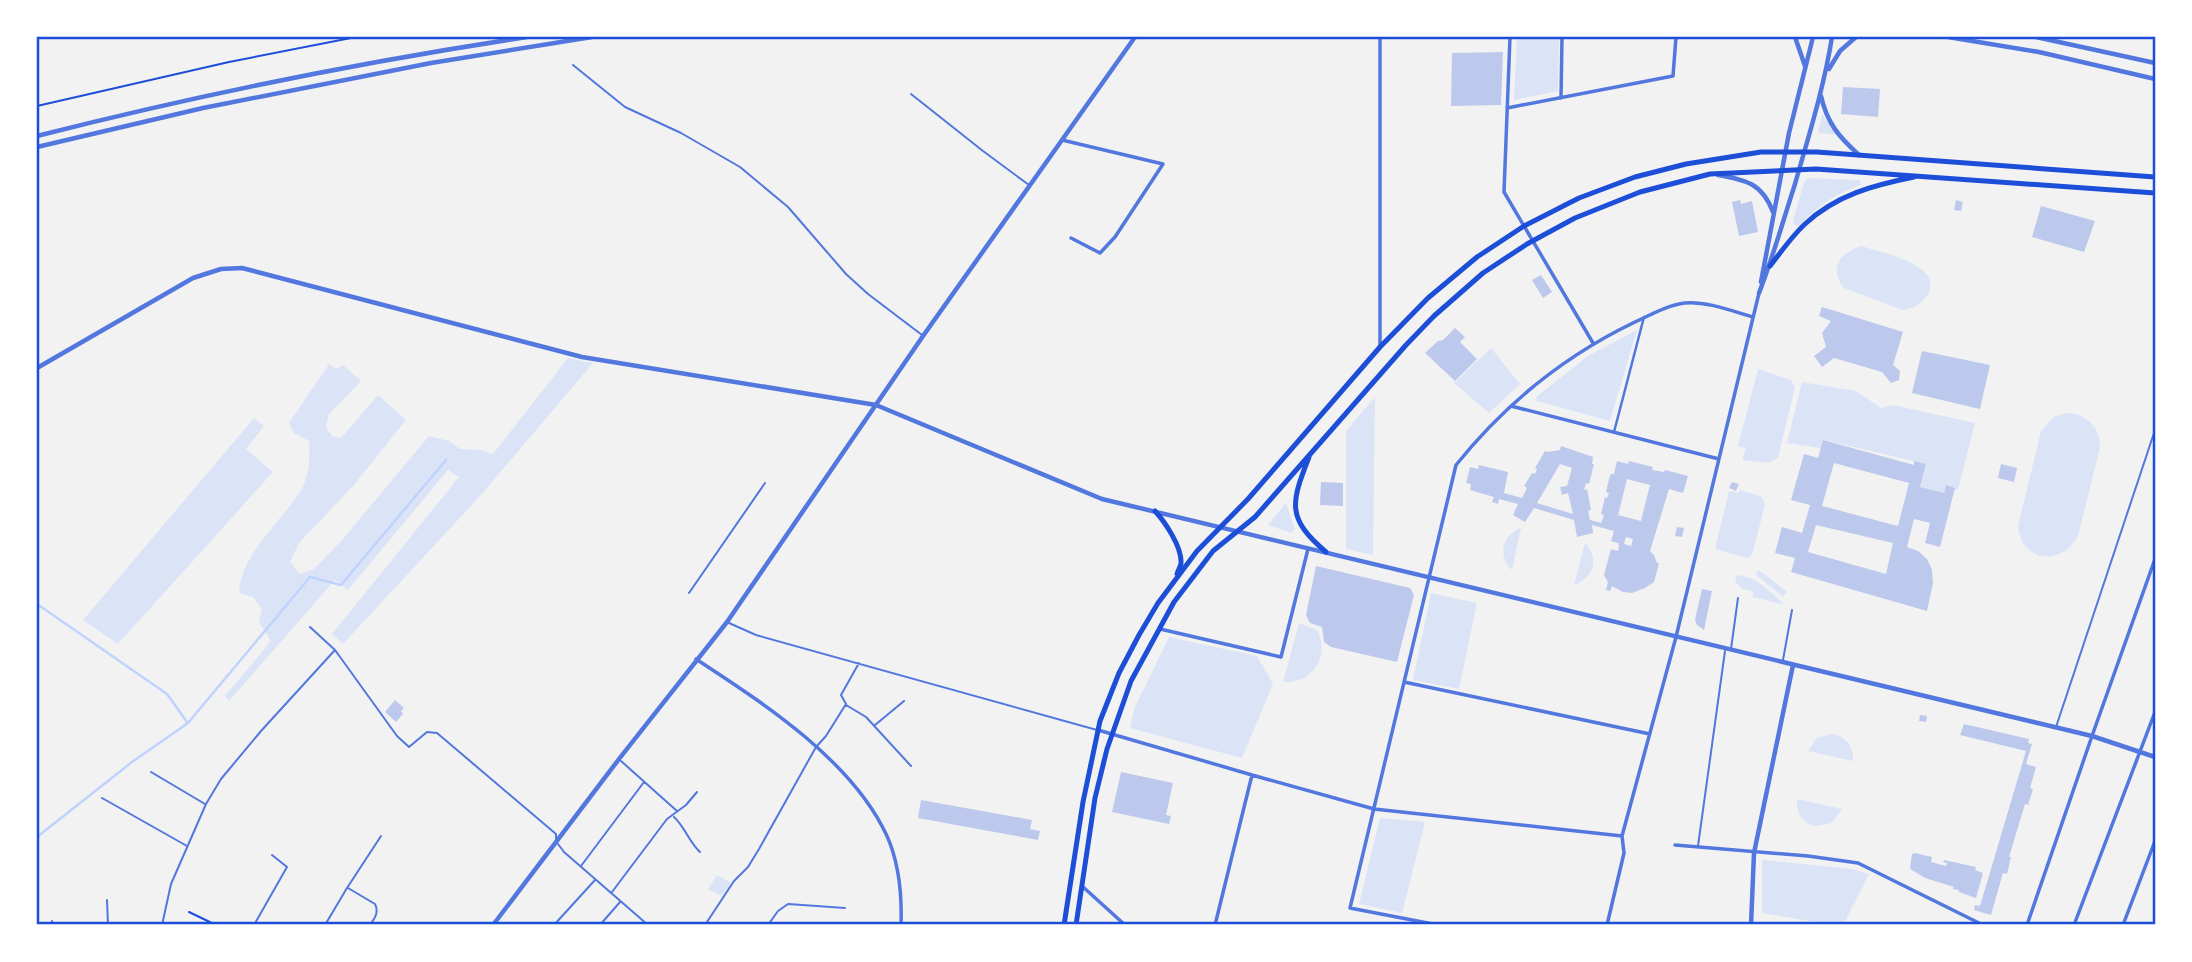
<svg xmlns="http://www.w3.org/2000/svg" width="2192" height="962" viewBox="0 0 2192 962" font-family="'Playfair Display',serif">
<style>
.green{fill:#dbe4f7}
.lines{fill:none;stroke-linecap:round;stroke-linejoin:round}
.stream{stroke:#bfd3fe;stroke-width:2.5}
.building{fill:#bdc9ec;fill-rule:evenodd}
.path{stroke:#1d4ed8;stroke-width:2}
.service{stroke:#5277de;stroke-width:2}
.pedestrian{stroke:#5277de;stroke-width:2.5}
.minor{stroke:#5277de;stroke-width:3.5}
.tertiary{stroke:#5277de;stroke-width:4.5}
.secondary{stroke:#1d4ed8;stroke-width:5}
.neatline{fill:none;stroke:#1d4ed8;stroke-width:2.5}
</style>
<rect width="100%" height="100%" fill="#f2f2f2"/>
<path class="green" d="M1517 37H1559L1558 91 1514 100Z
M1822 114 1837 135 1818 133Z
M1808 178 1860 180 1861 185C1836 193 1816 207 1799 226L1794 225 1793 221 1804 182Z
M1861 246C1879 252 1949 265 1926 297 1920 305 1912 309 1902 310L1844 288C1829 269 1839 253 1861 246Z
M1637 330 1610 421 1537 401 1536 397 1588 356Z
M1491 348 1520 384 1489 413 1454 383Z
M568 358 593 363 481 495 343 644 332 634 459 477 448 470 348 590 335 580 229 701 225 696 271 641 259 622 262 609 253 597 239 593C240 555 283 520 301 490 310 474 310 458 309 441L294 433 289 423 329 364 336 369 343 365 361 381 329 414 326 427 332 436 341 438 378 395 406 420 354 485 299 543 290 562 300 574 314 569 342 540 429 436 449 441 460 449 481 450 493 454Z
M1758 369 1791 380 1795 387 1778 458 1769 463 1742 460 1746 448 1738 446Z
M1802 382 1856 391 1881 408 1893 405 1975 423 1958 490 1946 485 1944 493 1920 487 1926 464 1824 440 1821 448 1787 443Z
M1375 397 1373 555 1346 549V431Z
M2067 413C2087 414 2100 427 2100 447L2078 536C2062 567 2021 562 2018 526L2041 431 2054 417Z
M254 418 264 426 246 449 273 472 118 644 83 620Z
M1740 490 1762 497 1765 505 1752 555 1747 558 1715 549 1729 491 1738 493Z
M1286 503 1295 529 1291 533 1268 525Z
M1521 528 1512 570C1497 555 1502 535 1521 528Z
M1585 543C1600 559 1594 578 1574 585Z
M1759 570 1787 592 1783 597 1755 574Z
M1737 575C1758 577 1769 591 1785 605L1753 597V591L1743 589 1735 582Z
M1431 593 1477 603 1459 689 1413 680Z
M1299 623 1317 630C1331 656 1312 684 1283 682Z
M1169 637 1257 656 1273 684 1242 758 1130 728 1134 709Z
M1832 734C1846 737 1854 746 1853 761L1808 751 1817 738Z
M1797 799 1842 809 1832 823 1816 826C1802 823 1796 813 1797 799Z
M1380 818 1425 822 1402 913 1359 904Z
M1762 860 1852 869 1869 874 1843 925H1835L1762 913Z
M717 875 731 883 722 896 708 889Z"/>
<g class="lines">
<path class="stream" d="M37 604 167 694 187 722
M37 837 132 762 188 723 310 577 341 585 446 460"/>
</g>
<path class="building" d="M1503 52 1501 105 1451 106 1452 53Z
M1843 87 1880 89 1878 117 1841 114Z
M1740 200 1741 204 1752 201 1758 232 1739 236 1732 202Z
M1956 200 1963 202 1961 211 1954 210Z
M2041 206 2095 221 2084 252 2032 237Z
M1541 275 1552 292 1543 298 1532 280Z
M1822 307 1903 332 1893 365 1900 371 1899 380 1891 383 1882 372 1834 358 1822 367 1814 356 1826 347 1822 333 1831 321 1819 316Z
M1455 328 1465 337 1460 342 1477 359 1455 381 1425 353 1438 341 1443 340Z
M1922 351 1990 365 1980 409 1912 393Z
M1823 440 1914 465V461L1926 464 1920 487 1944 493 1946 485 1955 488 1940 547 1925 543 1930 523 1914 519 1907 547 1918 551 1927 559 1932 570 1933 583 1927 611 1791 572 1795 558 1775 553 1782 527 1802 533 1810 505 1791 500 1804 454 1818 458ZM1834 463 1909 483 1898 526 1822 506ZM1816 525 1893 543 1886 574 1808 552Z
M1561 446 1593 457 1592 464H1594L1589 484 1586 483 1584 490 1587 489 1591 510 1588 511 1590 520 1601 523 1604 515 1601 514 1605 497 1607 498 1609 493 1606 492 1609 479 1611 474H1614L1617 461 1628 464 1629 461 1653 467 1652 470 1664 472 1665 470 1688 476 1683 493 1669 489 1650 551 1654 555 1657 563H1659L1654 582 1645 588 1632 593 1623 592 1612 586 1610 591 1606 590 1608 582 1604 575 1611 549 1618 551 1619 546 1618 543 1611 541 1614 531 1592 525 1593 533 1577 537 1574 520 1534 508 1525 522 1513 515 1518 504 1499 499 1498 504 1492 502 1494 497 1470 490 1471 484 1466 483 1470 467 1478 469 1479 465 1508 472 1504 493 1522 498 1527 488 1524 486 1532 473 1535 474 1537 469 1535 468 1545 451 1548 452 1560 450ZM1560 464 1572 468 1567 486 1560 487 1562 495 1568 493 1573 514 1537 503ZM1627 479 1650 485 1641 521 1618 515ZM1626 537 1633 539 1631 546 1624 544Z
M2001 464 2017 468 2014 482 1998 478Z
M1321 482 1343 483V506L1320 505Z
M1732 482 1739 484 1736 491 1729 488Z
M1677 527 1684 528 1682 537 1675 536Z
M1316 566 1410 588 1414 595 1397 662 1331 647 1324 642 1322 627 1310 623 1306 615Z
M1702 589 1712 591 1704 630 1697 625 1695 620Z
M395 700 404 708 401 711 403 714 396 722 385 712Z
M1920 715 1927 716 1926 722 1919 721Z
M1964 724 2029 739 2028 743 2032 744 2026 764 2036 767 2030 788 2033 789 2028 805 2025 804 2009 857H2011L2007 874 2003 873 1991 915 1974 910 1975 905 1980 906 2026 751 1960 735Z
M1121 772 1173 783 1166 815 1171 816 1169 824 1112 812Z
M921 800 1032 820 1030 829 1040 831 1038 840 918 818Z
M1915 853 1932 857 1931 862 1946 866 1947 863 1943 862 1944 860 1976 867 1975 870 1983 873 1976 898 1959 892V890L1953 889 1954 887 1925 878 1910 869 1912 854Z"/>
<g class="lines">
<path class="path" d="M37 106 229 62 356 37
M189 912 216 925"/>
<path class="service" d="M573 65 625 107 681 133 740 167 788 207 846 274 868 294 922 335
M911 94 983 151 1029 185
M689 593 765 483
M729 623 756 635 1097 730
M310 627 335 650 397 736 409 747 427 732 437 733 556 834V839
M1731 649 1738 598
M1783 660 1792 610
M846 705 866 717 911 766
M875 725 904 701
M2056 727 2155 430
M621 761 677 811
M151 772 205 804
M102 798 187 846
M674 817C685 827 689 842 700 852
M558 844 564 852 648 925
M1698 846 1725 651
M581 866 644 782
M348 888 375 904C379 912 375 918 370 925
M612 892 667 819 686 805 697 792
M107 900 108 925
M51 925 52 921
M162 925 171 884 206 804 221 779 261 731 335 650
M254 925 287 867 272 855
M325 925 347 888 381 836
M554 925 595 880
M600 925 620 902
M705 925 734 881 748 867 759 849 816 747 826 736 846 704 841 695 859 663
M768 925 778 911 788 904 845 908"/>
<path class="pedestrian" d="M1614 432 1644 317"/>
<path class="minor" d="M1380 37V346
M1510 37 1504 192 1593 343
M1561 98 1562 37
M1507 108 1673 76 1676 37
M1062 140 1163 164 1115 237 1100 253 1071 238
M1511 406 1719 459
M1160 629 1281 657 1308 549
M696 659C763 703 852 760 887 836 899 863 902 896 901 925
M1404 682 1650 734
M1098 730 1252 775 1374 809 1622 836
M1675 845 1808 856 1858 863 1983 925
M1082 886 1125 925
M1215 925 1252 775
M1438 925 1350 908 1456 465C1505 404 1564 356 1635 322 1650 315 1668 305 1685 303 1707 301 1732 311 1753 317
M1607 925 1624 853 1622 836 1676 637 1759 293
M2027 925 2092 736 2155 559
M2074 925 2155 712
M2123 925 2155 841"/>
<path class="tertiary" d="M1795 37 1805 66
M1948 37 2039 52 2155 79
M2036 37 2155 63
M1829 69 1840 51 1856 37
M1821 96C1827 123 1839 137 1859 155
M37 136C198 95 362 62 527 37
M37 147 203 108 431 63 592 37
M1718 175C1746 180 1762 183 1773 212
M1761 282 1789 133 1813 37
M1759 293C1773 257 1783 221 1795 184 1809 135 1824 87 1832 37
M37 368 193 278 221 269 242 268 582 357 876 405 1102 499 2092 736 2155 757
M493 925 619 759 727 622 923 336 1135 37
M1751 925 1754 853 1793 665"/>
<path class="secondary" d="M1770 266C1781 252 1792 236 1805 224 1836 195 1874 185 1914 177
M1309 457C1291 503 1286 518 1326 552
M1155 511C1165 522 1182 547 1181 563 1181 566 1178 570 1177 574
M1064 925 1083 802 1100 721 1119 673 1139 635 1158 603 1197 551 1248 499 1380 347 1428 298 1477 257 1524 226 1579 198 1635 177 1686 164 1761 152H1817L2155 177
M1076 925 1095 798 1107 749 1131 681 1174 602 1213 551 1255 517 1406 345 1434 316 1483 273 1527 244 1575 218 1640 192 1710 174 1816 169 2155 193"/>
</g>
<rect width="2192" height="962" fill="none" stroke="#ffffff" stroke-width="77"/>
<rect x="38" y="38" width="2116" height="885" class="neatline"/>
</svg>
